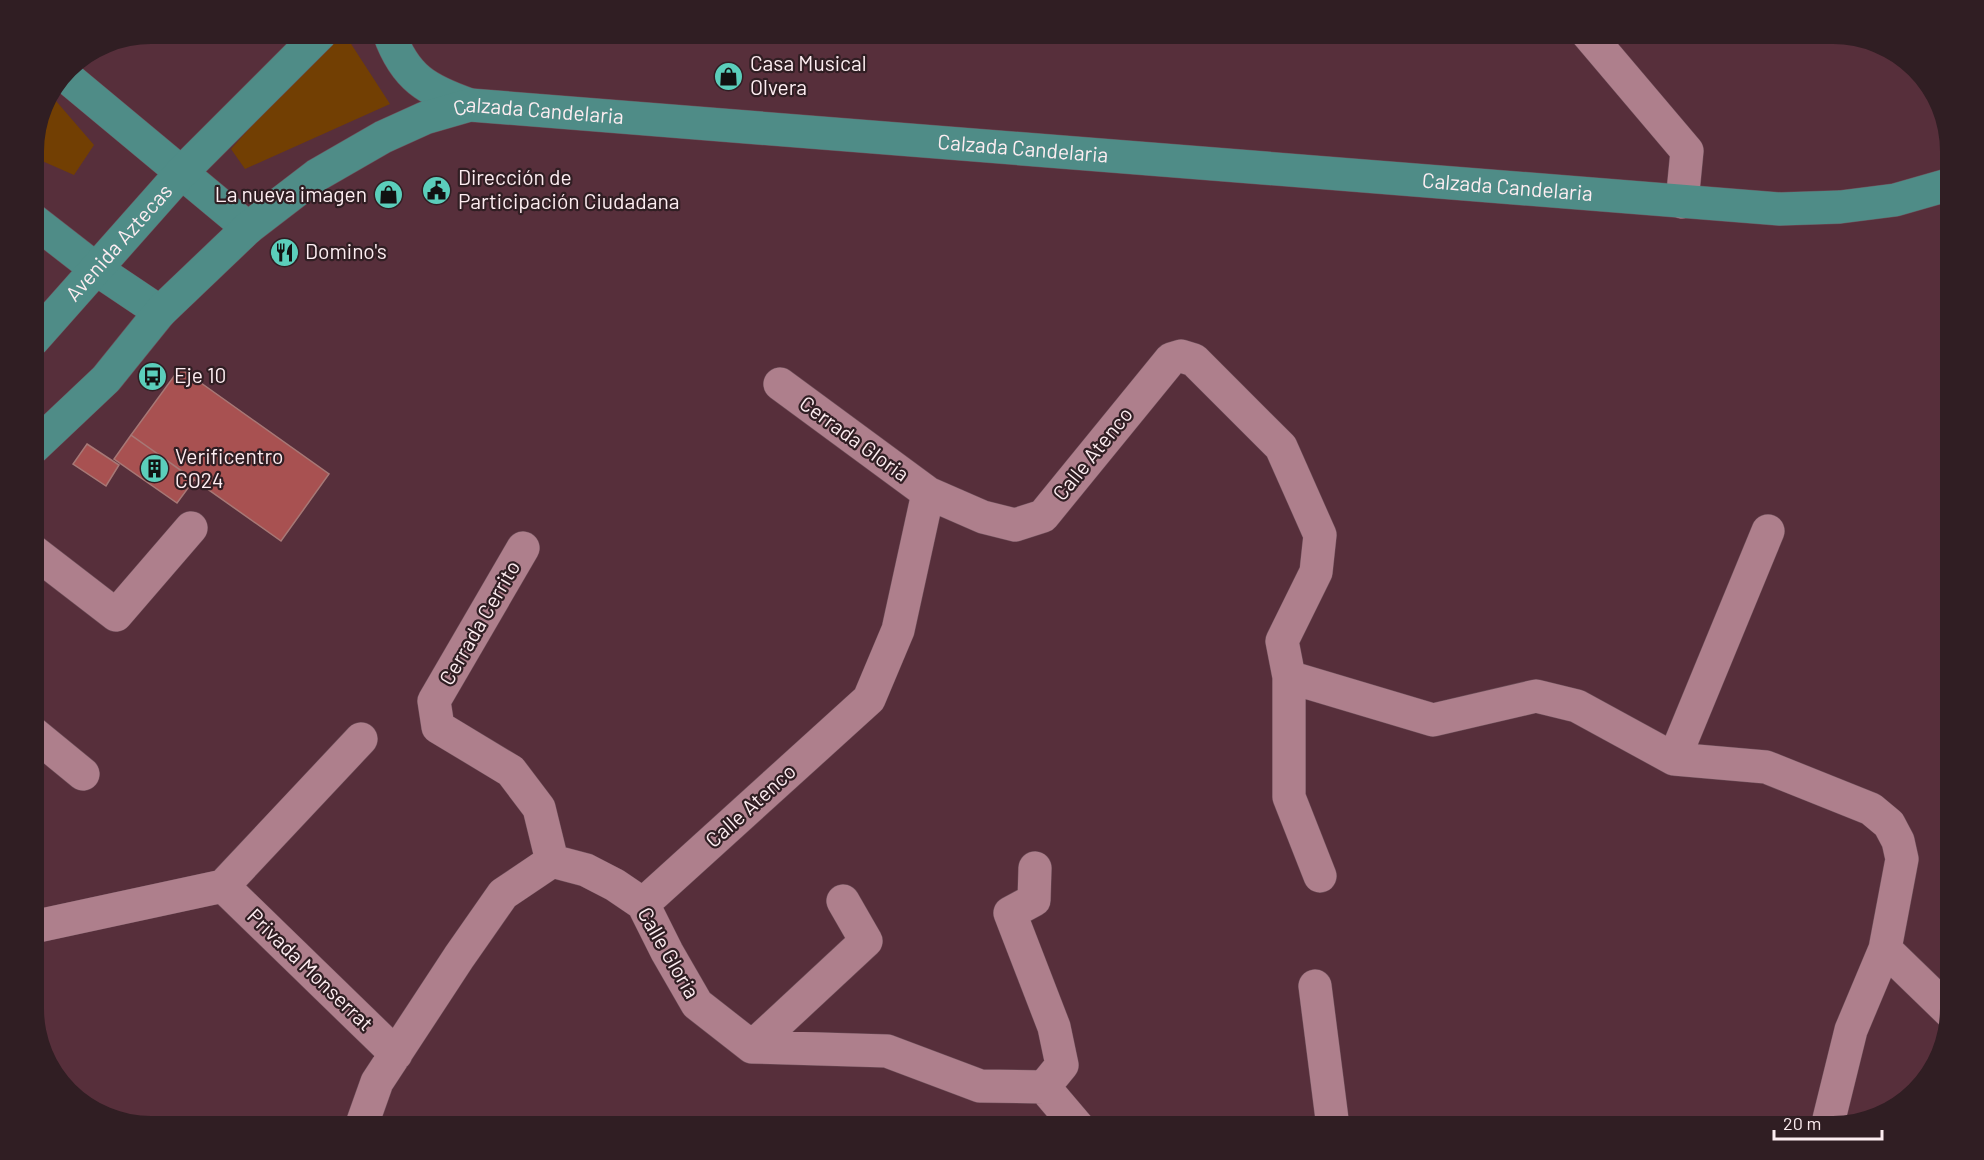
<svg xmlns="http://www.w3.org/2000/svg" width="1984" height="1160" viewBox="0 0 1984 1160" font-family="Barlow,sans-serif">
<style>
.green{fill:#723f03}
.building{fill:#a85151;stroke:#a77876;stroke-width:1.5}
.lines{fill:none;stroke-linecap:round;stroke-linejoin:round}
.minor-casing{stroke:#6d4e58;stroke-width:34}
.major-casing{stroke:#6d4e58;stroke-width:34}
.minor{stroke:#ae7f8c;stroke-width:33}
.major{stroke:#4f8c87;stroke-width:33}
.labels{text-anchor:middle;stroke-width:4.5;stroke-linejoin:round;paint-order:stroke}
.poi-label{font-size:21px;fill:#fdedf1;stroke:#301e23;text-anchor:start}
.street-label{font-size:21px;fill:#fdedf1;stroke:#301e23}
</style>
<rect width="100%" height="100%" fill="#572f3b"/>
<path class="green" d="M334 33H344L390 104 245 169 231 149Z
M50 94 94 145 74 175 33 157C33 136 38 112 50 94Z"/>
<path class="building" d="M180 368 329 474 281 541 131 435Z
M131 435 194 480 177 503 114 459Z
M87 444 119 465 106 486 73 464Z"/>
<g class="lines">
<defs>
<path id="minor" d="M1587 33 1687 151 1682 202
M780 384 928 493
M523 548 434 701 438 727 511 771 539 808 552 861
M33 551 116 615 191 528
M1289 677 1433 720 1536 696 1577 706 1674 759 1766 767 1871 809 1889 824 1898 841 1902 859 1885 949 1851 1030 1829 1119V1127
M33 733 83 774
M1674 759 1768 531
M1035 868 1034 900 1010 913 1054 1027 1062 1065 1044 1087
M223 886 361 739
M643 904 869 699 898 630 928 493 983 517 1015 525 1043 516 1171 359 1181 356 1194 360 1281 447 1320 535 1316 572 1282 641 1289 677V797L1320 876
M33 927 223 886 396 1054
M1885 949 1950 1012
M1315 986 1333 1127
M752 1047 866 941 843 901
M361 1127 377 1082 459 957 503 894 552 861 586 870 615 885 643 904 667 952 697 1004 752 1047 887 1051 980 1086 1044 1087 1078 1127"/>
<g id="major">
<path d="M389 33C405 78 427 90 470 105"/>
<path d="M63 74 248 228"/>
<path d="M33 220 96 269 160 312"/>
<path id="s1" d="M33 340 182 172 321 33"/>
<path id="s2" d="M33 448 106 379 160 312 248 228 317 175 383 137 425 118 470 105 1780 209 1840 207 1895 200 1951 184"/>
</g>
</defs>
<use href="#minor" class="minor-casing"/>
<use href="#major" class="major-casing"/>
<use href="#minor" class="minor"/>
<use href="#major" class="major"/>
</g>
<defs>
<symbol id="shop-disc" viewBox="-11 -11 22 22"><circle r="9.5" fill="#5bcebb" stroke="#301e23"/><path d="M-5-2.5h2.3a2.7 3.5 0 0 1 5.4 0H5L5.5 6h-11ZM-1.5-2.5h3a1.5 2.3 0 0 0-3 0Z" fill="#111"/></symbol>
<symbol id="civic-disc" viewBox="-11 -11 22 22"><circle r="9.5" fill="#5bcebb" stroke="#301e23"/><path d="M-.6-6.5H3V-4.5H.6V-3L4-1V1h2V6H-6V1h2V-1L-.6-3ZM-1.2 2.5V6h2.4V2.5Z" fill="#111"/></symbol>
<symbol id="restaurant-disc" viewBox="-11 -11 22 22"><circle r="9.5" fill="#5bcebb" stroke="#301e23"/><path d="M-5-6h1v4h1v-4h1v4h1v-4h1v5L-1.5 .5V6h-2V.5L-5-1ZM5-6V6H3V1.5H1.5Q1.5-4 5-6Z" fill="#111"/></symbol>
<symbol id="bus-disc" viewBox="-11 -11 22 22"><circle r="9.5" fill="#5bcebb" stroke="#301e23"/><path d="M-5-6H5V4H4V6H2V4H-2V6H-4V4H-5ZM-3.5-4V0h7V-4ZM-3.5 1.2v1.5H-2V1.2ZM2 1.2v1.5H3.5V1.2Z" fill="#111"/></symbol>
<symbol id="building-disc" viewBox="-11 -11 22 22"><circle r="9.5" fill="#5bcebb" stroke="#301e23"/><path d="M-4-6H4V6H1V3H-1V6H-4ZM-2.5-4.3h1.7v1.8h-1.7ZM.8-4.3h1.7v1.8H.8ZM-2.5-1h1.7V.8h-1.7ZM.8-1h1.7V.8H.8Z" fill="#111"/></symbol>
</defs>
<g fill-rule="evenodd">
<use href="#shop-disc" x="712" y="60" width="33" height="33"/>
<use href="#civic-disc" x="420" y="174" width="33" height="33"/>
<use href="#shop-disc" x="372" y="178" width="33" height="33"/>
<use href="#restaurant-disc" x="268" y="236" width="33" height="33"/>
<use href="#bus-disc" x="136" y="360" width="33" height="33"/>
<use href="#building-disc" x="138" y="452" width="33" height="33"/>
</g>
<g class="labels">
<g class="poi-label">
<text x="750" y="71">Casa Musical<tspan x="750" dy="24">Olvera</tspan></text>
<text x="458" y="185">Dirección de<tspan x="458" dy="24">Participación Ciudadana</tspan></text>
<text x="367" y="202" text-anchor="end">La nueva imagen</text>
<text x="305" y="259">Domino's</text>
<text x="174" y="383">Eje 10</text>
<text x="175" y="464">Verificentro<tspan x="175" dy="24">CO24</tspan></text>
</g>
<g class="street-label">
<text dy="7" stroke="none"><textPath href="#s2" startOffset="633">Calzada Candelaria</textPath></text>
<text dy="7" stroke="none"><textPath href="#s2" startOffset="1119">Calzada Candelaria</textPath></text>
<text dy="7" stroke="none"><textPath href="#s2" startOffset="1605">Calzada Candelaria</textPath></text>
<text dy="7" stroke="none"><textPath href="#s1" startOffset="130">Avenida Aztecas</textPath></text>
<text transform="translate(854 439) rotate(36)" y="7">Cerrada Gloria</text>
<text transform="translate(1093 454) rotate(-51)" y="7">Calle Atenco</text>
<text transform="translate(480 623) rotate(-60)" y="7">Cerrada Cerrito</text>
<text transform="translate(751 806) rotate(-42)" y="7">Calle Atenco</text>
<text transform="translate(668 953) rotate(60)" y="7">Calle Gloria</text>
<text transform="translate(310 970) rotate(44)" y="7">Privada Monserrat</text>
</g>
</g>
<path d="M0 0H1984V1160H0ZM151 44H1833A107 107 0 0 1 1940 151V1009A107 107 0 0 1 1833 1116H151A107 107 0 0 1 44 1009V151A107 107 0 0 1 151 44Z" fill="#301e23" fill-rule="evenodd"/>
<path d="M1774 1130v9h108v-9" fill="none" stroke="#fdedf1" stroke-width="3"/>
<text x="1783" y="1130" font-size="18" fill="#fdedf1" stroke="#301e23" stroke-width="4.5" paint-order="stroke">20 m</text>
</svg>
